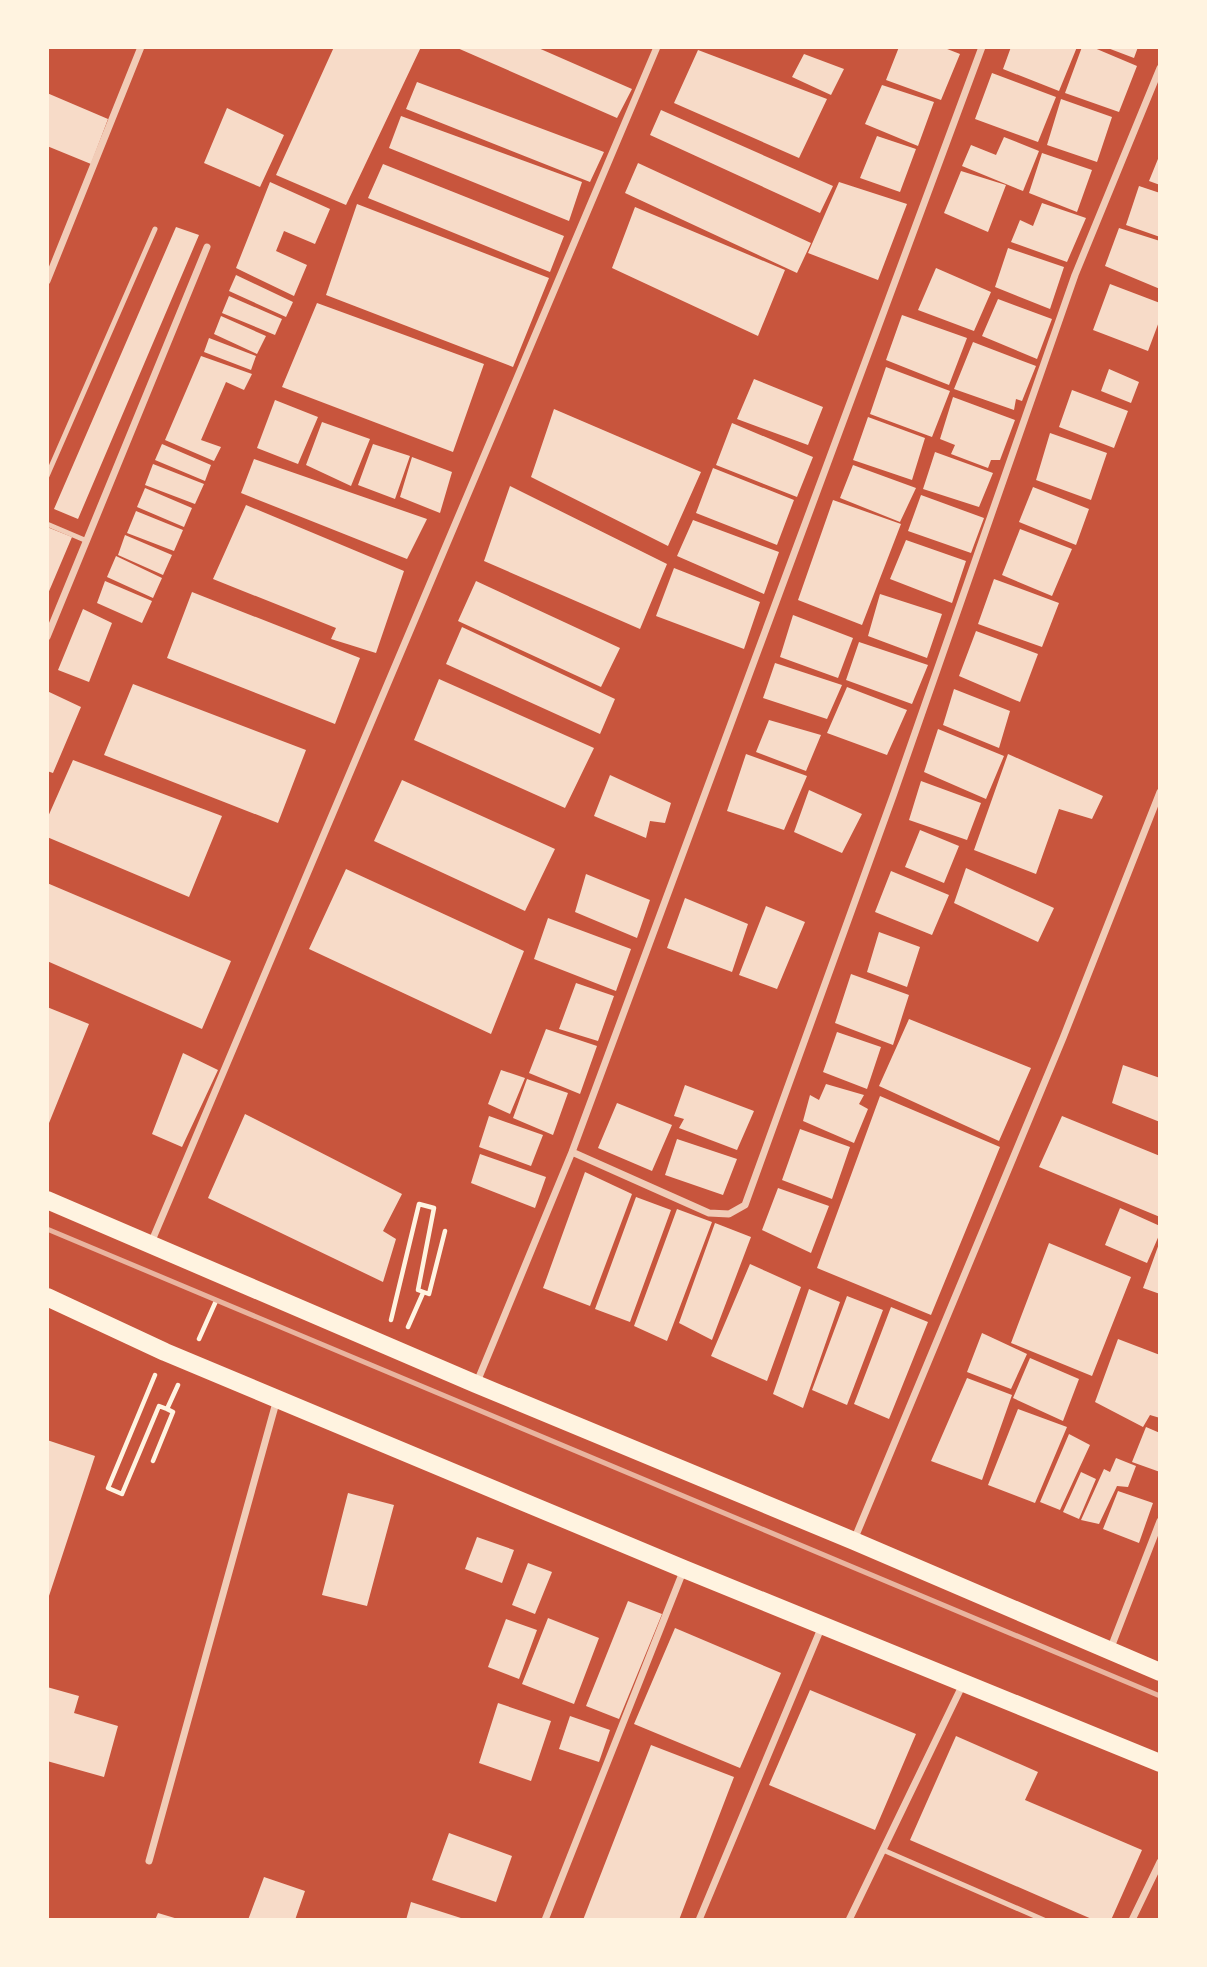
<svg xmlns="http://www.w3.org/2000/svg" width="1207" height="1967" viewBox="0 0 1207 1967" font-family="Lato,sans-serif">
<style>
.building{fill:#f7dbc8}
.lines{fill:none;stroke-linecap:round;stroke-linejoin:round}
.path{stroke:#fff3e0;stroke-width:4.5}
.service{stroke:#f1ccb7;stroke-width:5}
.minor{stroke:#f1ccb7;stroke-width:7}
.primary{stroke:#fff3e0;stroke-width:18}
.rail{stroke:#e9b49f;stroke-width:5}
</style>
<rect width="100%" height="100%" fill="#c8553d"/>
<path class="building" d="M334 47H421L346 205 276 175Z
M455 47H536L632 89 617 118Z
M899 47H942L960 54 941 100 886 80Z
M1011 47H1077L1059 91 1003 69Z
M1082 47H1092L1137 66 1119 112 1065 93Z
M1105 47H1138L1134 58Z
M698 50 827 99 799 158 674 103Z
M804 54 844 69 831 95 792 77Z
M992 73 1056 97 1038 142 975 119Z
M417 82 604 152 590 182 406 109Z
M882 85 934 102 918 146 865 124Z
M47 93 108 119 91 164 47 146Z
M1061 99 1112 117 1097 162 1047 145Z
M227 108 284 135 260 187 204 163Z
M661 110 833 186 820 213 650 135Z
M401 116 582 182 569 221 389 148Z
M877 136 916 149 900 192 860 178Z
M1004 137 1039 151 1023 191 962 166 971 145 996 155Z
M1042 153 1092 170 1077 212 1029 193Z
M1160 154V185L1149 181Z
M638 163 811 243 797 273 625 193Z
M383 164 564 236 550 272 368 198Z
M961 171 1006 185 988 232 944 213Z
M270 182 330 209 315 244 284 231 276 251 307 265 294 296 236 268Z
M839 182 907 204 878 280 808 253Z
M1139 186 1160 193V237L1126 225Z
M1042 203 1086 218 1067 262 1011 242 1020 220 1033 226Z
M357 204 549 278 513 367 326 295Z
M635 207 785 270 758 336 612 268Z
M176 227 199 235 78 519 54 509Z
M1119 228 1160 241V289L1105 266Z
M1008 248 1064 267 1050 309 995 287Z
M936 268 991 292 974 331 918 310Z
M236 275 293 302 286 317 229 291Z
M1110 284 1160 303V319L1148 351 1093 330Z
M229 296 282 319 275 335 222 313Z
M998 299 1052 319 1037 359 982 336Z
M317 303 484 364 453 452 282 387Z
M902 315 967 338 949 385 886 360Z
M221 316 266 336 257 354 214 334Z
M209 338 256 356 251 370 204 352Z
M973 342 1036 366 1022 401 1016 399 1014 410 954 389Z
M201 356 252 374 244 390 226 382 201 440 221 447 214 461 165 440Z
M886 367 950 391 932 437 870 414Z
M1109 369 1139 382 1131 403 1101 391Z
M754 379 823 407 808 445 737 419Z
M1072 390 1128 411 1114 448 1059 427Z
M953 397 1015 420 1000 460H991L988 468 951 454 955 445 940 439Z
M275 400 318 417 298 464 257 448Z
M554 409 701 472 668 546 531 477Z
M868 417 925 438 912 480 853 460Z
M322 422 370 439 351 486 306 465Z
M732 423 813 457 797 497 716 465Z
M1050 433 1107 453 1091 500 1036 480Z
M162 444 211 465 205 481 155 460Z
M373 444 410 456 395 499 358 485Z
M935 452 993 473 979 507 923 489Z
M412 457 452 472 440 513 400 497Z
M254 459 427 519 407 559 241 493Z
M153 464 204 484 195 504 145 485Z
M853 465 916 488 900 522 840 498Z
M713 468 794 500 777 545 696 513Z
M510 486 667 564 640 629 484 561Z
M1033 487 1089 509 1076 545 1019 522Z
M145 488 192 508 184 527 137 507Z
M921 495 984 518 971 553 908 531Z
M833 500 901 524 862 625 798 600Z
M246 505 404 571 376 653 331 639 336 628 213 579Z
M136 511 183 530 174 551 127 533Z
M693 520 779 552 764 594 677 556Z
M47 527 72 537 47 596Z
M1020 529 1072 549 1052 596 1002 575Z
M125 535 172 555 163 575 118 555Z
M906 540 966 561 952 603 890 579Z
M116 556 162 578 153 598 107 577Z
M674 568 760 602 744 649 656 616Z
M994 579 1059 603 1042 647 978 624Z
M105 581 152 601 142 623 97 603Z
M476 581 620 648 601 687 458 621Z
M192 592 360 658 335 724 167 658Z
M880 594 942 614 927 658 868 636Z
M83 609 112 623 89 682 58 670Z
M793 615 853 638 838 678 780 657Z
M462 627 615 699 600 734 446 664Z
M976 631 1038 654 1020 702 959 676Z
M859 642 928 665 912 704 846 680Z
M775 663 842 685 827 719 763 698Z
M439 679 594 748 565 808 414 740Z
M133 684 306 750 278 823 104 755Z
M847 687 907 710 887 755 827 733Z
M954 689 1010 711 999 748 943 725Z
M47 691 81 707 53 773 47 771Z
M769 720 821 735 806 771 756 752Z
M938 729 1004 756 986 799 924 772Z
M746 754 807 776 784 830 727 811Z
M1008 754 1103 796 1092 819 1059 809 1036 874 974 850Z
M73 760 222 816 189 897 47 837V819Z
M610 775 671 803 665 823 650 821 646 838 594 816Z
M402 780 555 849 525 911 374 841Z
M921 781 981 803 967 840 909 820Z
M809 790 862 814 842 853 794 832Z
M920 830 959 846 944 883 905 867Z
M966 868 1054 908 1038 942 954 903Z
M346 869 524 951 491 1034 309 949Z
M891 871 949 895 932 935 875 912Z
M586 874 650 900 637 938 575 912Z
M47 883 231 961 202 1029 47 961Z
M685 898 748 924 732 972 667 948Z
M766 906 805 922 777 989 739 975Z
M548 918 631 949 616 991 534 959Z
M879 932 920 947 907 987 867 972Z
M851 974 909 995 893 1045 835 1023Z
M576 983 614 996 598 1041 559 1029Z
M47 1007 89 1024 47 1128Z
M909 1019 1031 1068 999 1141 879 1086Z
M546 1029 597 1046 580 1094 529 1073Z
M837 1032 881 1047 867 1089 823 1072Z
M183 1053 218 1070 182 1147 152 1134Z
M1123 1065 1160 1078V1122L1112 1103Z
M501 1070 525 1078 510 1114 488 1104Z
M527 1079 568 1093 553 1135 513 1118Z
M826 1084 864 1095 859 1104 868 1109 854 1143 803 1121 810 1095 819 1100Z
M685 1085 754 1111 737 1150 679 1128 684 1119 674 1116Z
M880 1096 1000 1147 931 1315 817 1268Z
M617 1103 672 1125 652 1171 598 1148Z
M245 1114 402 1194 383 1231 396 1239 383 1282 208 1198Z
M489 1116 543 1135 531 1166 479 1147Z
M1062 1116 1160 1156V1217L1039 1167Z
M800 1129 850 1147 832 1199 782 1180Z
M677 1139 737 1159 723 1195 665 1175Z
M480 1154 546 1177 535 1208 471 1183Z
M585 1172 632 1194 590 1306 543 1288Z
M778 1188 829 1206 811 1253 762 1230Z
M636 1197 671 1210 630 1322 595 1309Z
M1120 1208 1160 1226V1233L1147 1263 1105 1245Z
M677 1209 712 1222 667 1341 634 1326Z
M715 1223 751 1237 712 1340 679 1323Z
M1160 1241V1294L1143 1288Z
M1049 1243 1131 1277 1092 1376 1011 1343Z
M750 1264 801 1287 767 1381 711 1356Z
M809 1289 840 1302 803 1408 773 1394Z
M847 1296 883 1310 847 1405 812 1390Z
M891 1307 928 1322 889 1419 854 1404Z
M982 1333 1027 1354 1011 1389 967 1372Z
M1118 1339 1160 1355V1418L1150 1415 1143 1427 1095 1402Z
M1030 1358 1079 1379 1063 1421 1013 1398Z
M967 1378 1012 1395 982 1480 931 1461Z
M1018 1409 1067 1427 1035 1503 988 1485Z
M1146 1427 1160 1433V1472L1132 1462Z
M1069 1434 1090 1445 1060 1510 1040 1502Z
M47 1440 95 1456 48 1599H47Z
M1116 1458 1136 1466 1128 1487 1117 1486 1099 1524 1081 1520 1104 1469 1110 1472Z
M1081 1472 1096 1479 1079 1519 1063 1512Z
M1118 1491 1153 1503 1139 1543 1103 1529Z
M348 1493 394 1505 367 1606 322 1595Z
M477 1537 514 1550 502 1583 465 1569Z
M528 1563 552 1572 535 1614 512 1605Z
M628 1601 662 1614 619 1719 586 1706Z
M548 1618 599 1638 574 1704 522 1684Z
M506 1619 537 1630 519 1679 488 1667Z
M675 1628 781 1673 740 1768 634 1724Z
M47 1687 79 1696 74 1713 118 1726 104 1777 47 1761Z
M810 1690 916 1734 875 1830 769 1785Z
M498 1703 551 1721 531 1781 479 1763Z
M570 1716 610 1730 599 1762 559 1749Z
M956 1736 1038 1772 1025 1800 1142 1850 1111 1920H1094L910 1840Z
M651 1745 734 1777 679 1920H583Z
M449 1833 512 1856 496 1902 432 1880Z
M264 1877 305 1891 295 1920H248Z
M411 1902 464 1919V1920H406Z
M158 1913 178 1919V1920H155Z"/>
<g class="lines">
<path class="path" d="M391 1320 419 1204 434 1208 418 1290 429 1294 445 1231
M408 1327 423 1293
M199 1339 216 1301
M155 1375 108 1488 122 1494 159 1406 167 1409
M153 1461 173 1412 167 1409 178 1385"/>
<path class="service" d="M47 476 155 229
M47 524 87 541
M883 1850 1044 1920"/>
<path class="minor" d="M47 281 141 47
M47 637 207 247
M572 1152 709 1213 729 1214 745 1205 893 796 1075 275 1160 68
M151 1243 657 47
M477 1382 572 1152 982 47
M854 1540 1063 1038 1160 792
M1110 1650 1160 1521
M149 1861 277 1399
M545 1920 684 1569
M699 1920 822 1626
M849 1920 963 1684
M1132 1920 1160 1862"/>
<path class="primary" d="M47 1200 476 1384 854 1541 1160 1672
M47 1297 165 1352 684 1569 1160 1763"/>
<path class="rail" d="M47 1229 1160 1696"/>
</g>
<rect width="1207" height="1967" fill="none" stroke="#fff3e0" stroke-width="98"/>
</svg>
